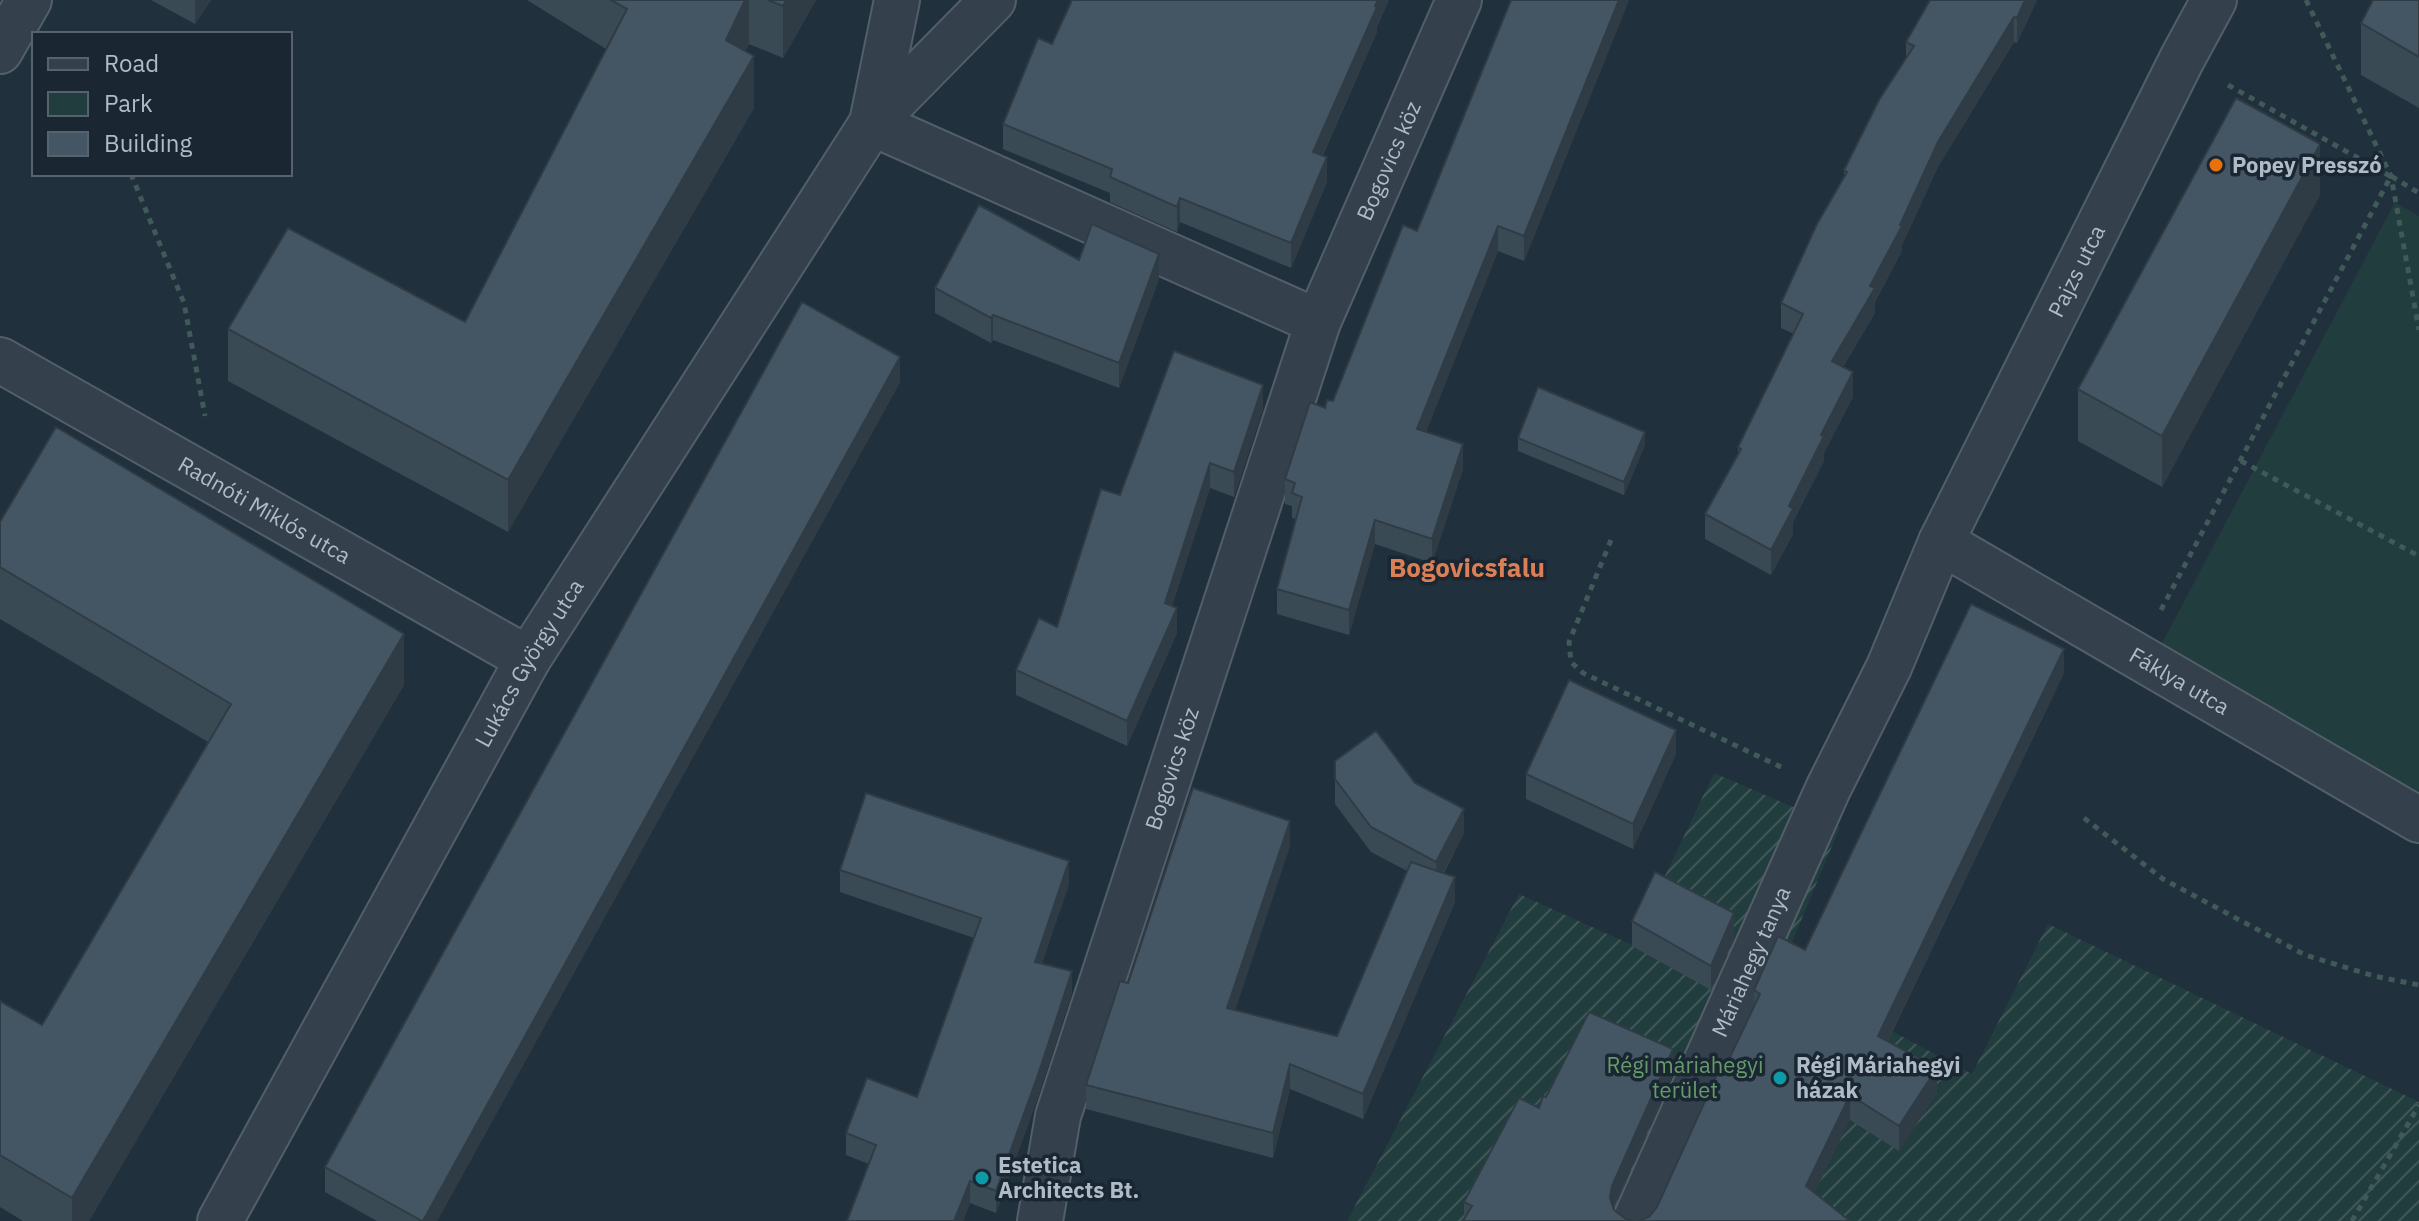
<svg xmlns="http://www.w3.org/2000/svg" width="2419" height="1221" viewBox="0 0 2419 1221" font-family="'IBM Plex Sans',sans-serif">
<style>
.green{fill:#223d3d}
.garden{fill:url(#garden-furrows)}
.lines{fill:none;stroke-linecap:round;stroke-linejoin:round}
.minor-casing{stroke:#525f6a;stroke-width:48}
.path{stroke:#405959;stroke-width:5;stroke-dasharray:6 6;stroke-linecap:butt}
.minor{stroke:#34414c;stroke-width:44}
.wall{fill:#3a4a55}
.shaded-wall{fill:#303c45}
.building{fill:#445663;stroke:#303c45;stroke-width:2}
.food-dot{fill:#e8710a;stroke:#1a2631;stroke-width:3}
.culture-dot{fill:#0f9aa8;stroke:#1a2631;stroke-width:3}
.labels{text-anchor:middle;stroke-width:7;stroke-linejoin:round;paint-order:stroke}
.street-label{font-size:22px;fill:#afbcc8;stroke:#1a2631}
.poi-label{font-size:22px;font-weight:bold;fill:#afbcc8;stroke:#1a2631;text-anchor:start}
.park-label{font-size:22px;fill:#659b6a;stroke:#1a2631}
.quarter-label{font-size:26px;font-weight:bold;fill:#db7f57;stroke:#1a2631}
</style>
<defs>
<pattern id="garden-furrows" width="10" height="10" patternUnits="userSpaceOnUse" patternTransform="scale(2)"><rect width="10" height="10" fill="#223d3d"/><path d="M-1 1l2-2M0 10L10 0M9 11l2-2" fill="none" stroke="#405758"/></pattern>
</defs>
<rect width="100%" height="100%" fill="#20303c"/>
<path class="green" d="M2395 202 2419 216V795L2160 647Z"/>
<path class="garden" d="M1714 773 1840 827 1780 971 1972 1074 2048 924 2419 1102V1221H1347L1519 894 1632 945Z"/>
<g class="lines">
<defs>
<g id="minor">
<path d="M897 0 872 123 1318 322"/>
<path d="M0 51 29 0"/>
<path id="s1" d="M0 360 528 659"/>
<path id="s2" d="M1941 542 2419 820"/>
<path id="s3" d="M220 1221 528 659 872 123 993 0"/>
<path id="s4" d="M1040 1221 1058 1116 1318 322 1459 0"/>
<path id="s5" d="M1635 1221 1828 789 1889 667 1941 542 2182 59 2214 0"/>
</g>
</defs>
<use href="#minor" class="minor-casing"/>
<path class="path" d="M2306 0 2391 176 2419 330
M2228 85 2390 176
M131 174 184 303 205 416
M2241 461 2419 556
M1611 540 1569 642 1571 662 1583 673 1783 768
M2161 610 2391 176 2419 193
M2084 818 2163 879 2305 955 2374 976 2419 985
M2352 1221 2419 1105"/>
<use href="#minor" class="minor"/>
</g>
<path class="wall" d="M151 0H211L195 24Z
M527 0H816L783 58 749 44 745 51 754 108 508 532 228 381V329L465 322 606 49Z
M1072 0H1389L1377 27V32L1323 155 1327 182 1291 268 1180 222 1177 232 1110 202V193L1003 149V124L1052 44Z
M1629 0 1524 261 1498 251 1426 432 1463 469 1432 563 1375 544 1349 635 1277 614V589L1296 519 1292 518V506L1285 504V479L1325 408 1333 401 1417 231Z
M1930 0H2037L2017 43 2014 42 1938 167 1902 245V251L1875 302V313L1843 367 1853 397 1824 453V461L1793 522V534L1771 575 1705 539V514L1738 455V447L1794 334 1781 328V303L1844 178V170L1906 57V42Z
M2419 0V108L2361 75V23Z
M2320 195 2162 487 2078 441V389Z
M1079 260 1159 279 1119 388 993 340 991 343 935 313V288Z
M900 382 437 1221H377L325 1192V1167Z
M1263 409 1234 497 1210 488 1172 606 1177 633 1127 746 1016 695V670L1057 627 1120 495Z
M1518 438 1645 445 1624 495 1518 451Z
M0 522 404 685 89 1221H23L0 1207V1001L42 1025 208 742 0 619Z
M2064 673 1888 1041 1937 1093 1899 1151 1850 1120 1649 1217 1657 1207 1754 1005V990L1805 950Z
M1676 754 1633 849 1526 799V774Z
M1335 761 1415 783 1464 833 1444 873 1455 902 1363 1119 1290 1089 1273 1158 1086 1109V1085L1128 983 1290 846 1235 1010 1337 1036 1407 871 1371 852 1335 804Z
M840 870 1069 884 1042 963 1072 993 1038 1097 996 1213 970 1203 963 1221H847L869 1164 846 1155V1133L917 1097 974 938 840 892Z
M1632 921 1734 938 1711 990 1632 946Z
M1673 1074 1614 1208V1210L1626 1219H1464V1202L1546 1097Z"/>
<path class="shaded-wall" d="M195 0H211L195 24Z
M745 0H749V44L726 92V40Z
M786 0H816L783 58V6Z
M1378 0H1389L1377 27V32L1313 176V152Z
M1619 0H1629L1524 261V236Z
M2025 0H2037L2017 43V18Z
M2014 17V42L1938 167 1902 245V251L1875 302V313L1832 386V361L1900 225 1938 142Z
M754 56V108L508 532V480Z
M2320 144V195L2162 487V436Z
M1327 157V182L1291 268V243Z
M1180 198V222L1177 232V207Z
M1498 226V251L1417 454V429Z
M1159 254V279L1119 388V363Z
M993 315V340L991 343V318Z
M900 357V382L437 1221H423Z
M1853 372V397L1824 453V461L1793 522V534L1771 575V550L1821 435Z
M1263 385V409L1234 497V472Z
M1645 432V445L1624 495V482Z
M1463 444V469L1432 563V539Z
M1210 463V488L1165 628V603Z
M1375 520V544L1349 635V610Z
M1177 608V633L1127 746V721Z
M404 634V685L89 1221H72V1198Z
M2064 649V673L1878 1061V1036Z
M1676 730V754L1633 849V824Z
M1464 809V833L1436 887V862Z
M1290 821V846L1227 1033V1008Z
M1069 861V884L1035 984V962Z
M1455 877V902L1363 1119V1094Z
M1734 913V938L1711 990V966Z
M1072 971V993L1038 1097 996 1213V1191Z
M1673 1049V1074L1612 1211 1610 1198 1612 1186Z
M1290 1064V1089L1273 1158V1133Z
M1937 1068V1093L1899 1151V1126Z
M1850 1095V1120L1806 1210V1186Z
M970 1181V1203L963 1221H954Z"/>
<path class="building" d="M611 0H745L726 40 754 56 508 480 228 329 288 228 465 322 627 9Z
M768 0H786L783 6Z
M1072 0H1378L1375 6 1377 7 1313 152 1327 157 1291 243 1180 198 1177 207 1110 177 1112 169 1003 124 1038 38 1052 44Z
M1511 0H1619L1524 236 1498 226 1417 429 1463 444 1432 539 1375 520 1349 610 1277 589 1302 497 1292 493 1295 483 1285 479 1310 402 1325 408 1327 400 1333 401 1403 225 1417 231Z
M1930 0H2025L2017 18 2014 17 1938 142 1900 225 1902 226 1870 286 1875 288 1832 361 1853 372 1821 435 1824 436 1789 506 1793 509 1771 550 1705 514 1741 449 1738 447 1803 314 1781 303 1817 224 1847 172 1844 170 1879 100 1914 46 1906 42Z
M2373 0H2419V57L2361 23Z
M2236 98 2320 144 2162 436 2078 389Z
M979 205 1079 260 1092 224 1159 254 1119 363 993 315 991 318 935 288Z
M802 302 900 357 423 1221H422L325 1167Z
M1174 351 1263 385 1234 472 1210 463 1165 603 1177 608 1127 721 1016 670 1039 618 1057 627 1101 489 1120 495Z
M1538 387 1645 432 1624 482 1518 438Z
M56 427 404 634 72 1198 0 1155V1001L42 1025 231 704 0 567V522Z
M1971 604 2064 649 1878 1036 1937 1068 1899 1126 1850 1095 1806 1186 1850 1221H1637L1649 1217 1657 1207 1719 1070 1723 1072 1760 994 1754 990 1778 936 1805 950Z
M1569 680 1676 730 1633 824 1526 774Z
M1376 731 1415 783 1464 809 1436 862 1371 827 1335 779V761Z
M1193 788 1290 821 1227 1008 1337 1036 1411 862 1455 877 1363 1094 1290 1064 1273 1133 1086 1085 1120 981 1128 983Z
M866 793 1069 861 1035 962 1072 971 1038 1075 996 1191 970 1181 954 1221H847L876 1145 846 1133 867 1078 917 1097 981 918 840 870Z
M1655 872 1734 913 1711 966 1632 921Z
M1589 1012 1673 1049 1612 1186 1610 1198 1614 1210 1626 1219 1635 1221H1463L1472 1206 1464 1202 1519 1098 1539 1108 1543 1096 1546 1097Z"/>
<circle class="food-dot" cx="2216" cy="165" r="8"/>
<g class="culture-dot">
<circle cx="1780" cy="1078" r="8"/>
<circle cx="982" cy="1178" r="8"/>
</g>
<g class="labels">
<g class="street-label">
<text dy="8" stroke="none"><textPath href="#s4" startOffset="1118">Bogovics köz</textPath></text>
<text dy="8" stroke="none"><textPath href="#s5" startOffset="1048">Pajzs utca</textPath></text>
<text dy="8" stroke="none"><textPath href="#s1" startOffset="304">Radnóti Miklós utca</textPath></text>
<text dy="8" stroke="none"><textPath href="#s3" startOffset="638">Lukács György utca</textPath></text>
<text dy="8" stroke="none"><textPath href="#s2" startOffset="276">Fáklya utca</textPath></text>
<text dy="8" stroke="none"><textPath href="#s4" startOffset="472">Bogovics köz</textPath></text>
<text dy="8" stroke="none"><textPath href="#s5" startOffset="284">Máriahegy tanya</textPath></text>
</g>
<g class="poi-label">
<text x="2232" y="173">Popey Presszó</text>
<text x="1796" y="1073">Régi Máriahegyi<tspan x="1796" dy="25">házak</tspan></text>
<text x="998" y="1173">Estetica<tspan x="998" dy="25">Architects Bt.</tspan></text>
</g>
<g class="park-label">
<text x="1685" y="1073">Régi máriahegyi<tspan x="1685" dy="25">terület</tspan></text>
</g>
<g class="quarter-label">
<text x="1467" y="577">Bogovicsfalu</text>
</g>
</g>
<rect x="32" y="32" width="260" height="144" fill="#1a2631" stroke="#56626d" stroke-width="2"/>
<rect x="48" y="58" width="40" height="12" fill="#34414c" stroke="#56626d" stroke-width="2"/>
<text x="104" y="72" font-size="24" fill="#afbcc8">Road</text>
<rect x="48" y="92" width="40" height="24" fill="#223d3d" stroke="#56626d" stroke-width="2"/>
<text x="104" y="112" font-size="24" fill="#afbcc8">Park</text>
<rect x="48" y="132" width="40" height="24" fill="#445663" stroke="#56626d" stroke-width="2"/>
<text x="104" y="152" font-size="24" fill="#afbcc8">Building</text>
</svg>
